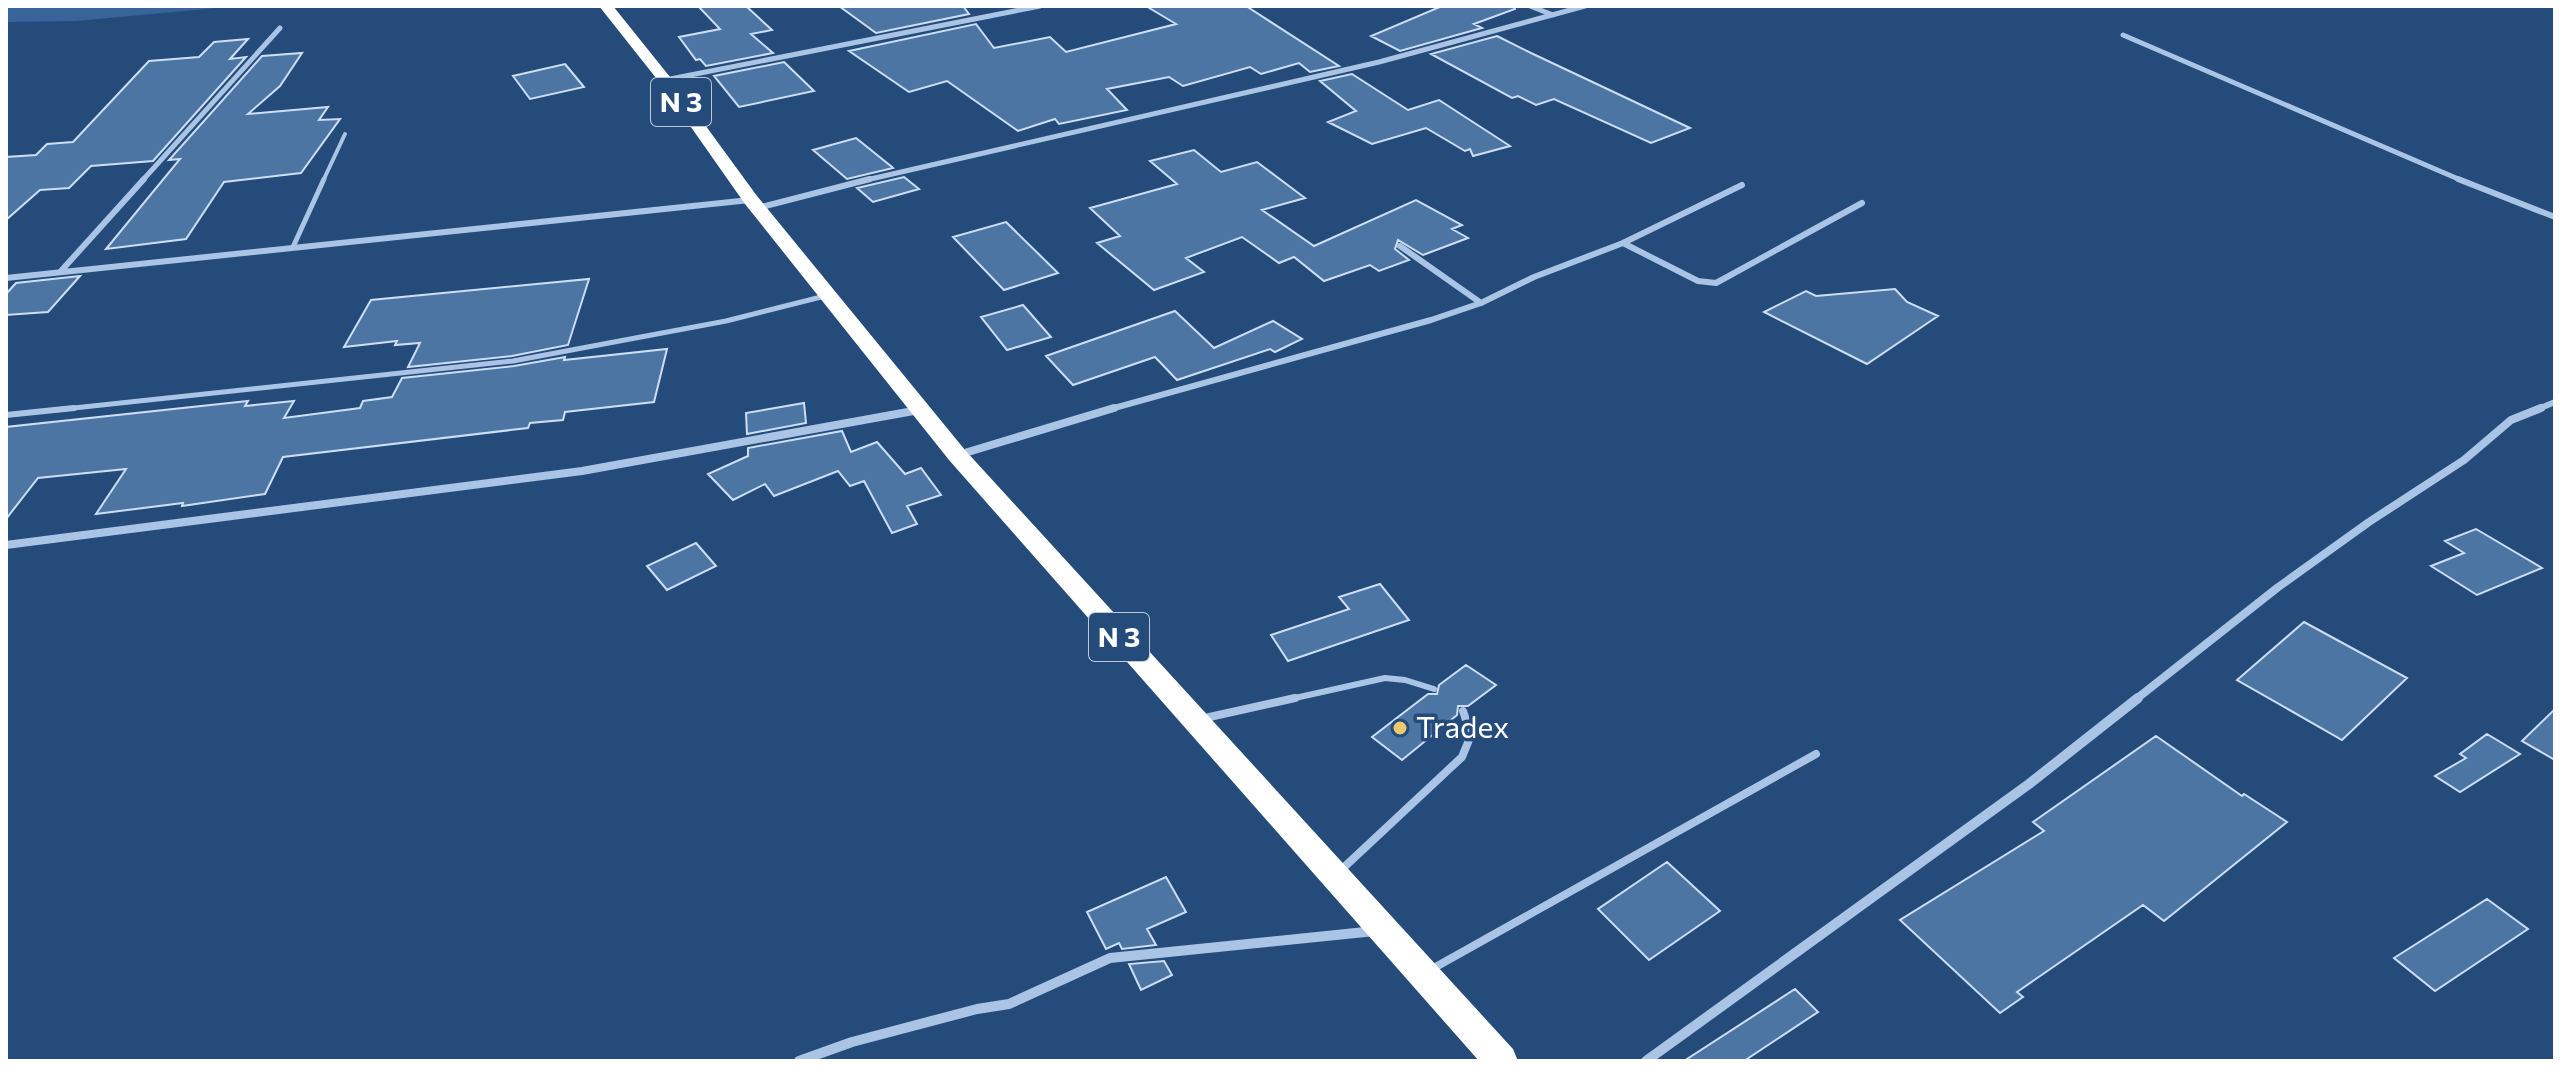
<svg xmlns="http://www.w3.org/2000/svg" width="2561" height="1067" viewBox="0 0 2561 1067" font-family="Commissioner,sans-serif">
<style>
.green{fill:#386499}
.building{fill:#4d75a4;stroke:#ccdef4;stroke-width:2}
.lines{fill:none;stroke-linecap:round;stroke-linejoin:round}
.lane-far3{stroke:#a9c4e5;stroke-width:4}
.lane-far2{stroke:#a9c4e5;stroke-width:5}
.lane-far1{stroke:#a9c4e5;stroke-width:6}
.lane{stroke:#a9c4e5;stroke-width:8}
.street-far3{stroke:#a9c4e5;stroke-width:5}
.street-far2{stroke:#a9c4e5;stroke-width:6}
.street-far1{stroke:#a9c4e5;stroke-width:8}
.street{stroke:#a9c4e5;stroke-width:10}
.highway{fill:#fff;fill-rule:evenodd}
.poi-dot{fill:#eec96d;stroke:#254b7b;stroke-width:3}
.labels{text-anchor:middle;stroke-width:7;stroke-linejoin:round;paint-order:stroke}
.shield{fill:#254b7b;stroke:#bec9d7;stroke-width:2}
.shield-label{font-size:28px;font-weight:bold;fill:#fff}
.poi-label{font-size:30px;fill:#fff;stroke:#254b7b;text-anchor:start}
</style>
<rect width="100%" height="100%" fill="#254b7b"/>
<path class="green" d="M6 6H239L76 21 6 22Z"/>
<path class="building" d="M698 6H746L772 30 751 34 773 53 706 66 700 59 696 60 679 37 720 29Z
M839 6H963L969 14 876 33Z
M1146 6H1246L1339 66 1310 72 1299 63 1261 74 1250 67 1183 86 1169 77 1107 89 1127 110 1059 124 1055 119 1018 131 947 81 909 92 849 51 976 24 994 48 1050 37 1066 52 1176 24Z
M1442 6H1514L1515 9 1474 24 1482 28 1400 51 1371 36Z
M1497 36 1531 53 1690 128 1651 143 1554 99 1536 105 1518 96 1512 98 1431 54Z
M248 39 230 59 246 57 153 161 91 166 69 188 40 190 6 220V157L36 155 47 144 73 142 149 61 199 57 214 42Z
M302 53 280 86 248 114 328 107 319 120 340 119 301 173 224 182 186 239 106 249 180 159 169 160 262 56Z
M784 62 814 91 739 107 714 76Z
M565 64 584 87 530 99 513 76Z
M1352 74 1408 110 1439 100 1510 146 1473 156 1470 149 1465 151 1426 128 1372 144 1328 122 1356 111 1320 81Z
M856 138 892 167 893 168 847 179 813 150Z
M1194 150 1221 172 1257 162 1305 198 1262 210 1314 246 1416 200 1462 225 1452 229 1468 238 1423 255 1398 240 1395 249 1409 260 1379 271 1370 265 1324 281 1294 257 1279 263 1242 237 1186 258 1204 272 1154 290 1097 243 1120 236 1090 208 1177 184 1150 161Z
M904 177 919 189 873 202 857 188Z
M1006 222 1058 273 1004 290 953 237Z
M80 276 48 312 6 315V294L16 283Z
M589 279 568 345 512 356 408 367 420 343 395 345 397 341 344 347 371 300Z
M1895 289 1907 302 1938 316 1867 364 1764 312 1806 291 1816 296Z
M1023 305 1051 337 1007 350 981 317Z
M1175 311 1214 348 1273 321 1302 339 1275 352 1270 349 1177 380 1155 357 1073 385 1046 356Z
M667 349 654 402 565 412 563 420 530 423 528 428 283 457 265 494 182 506 183 503 96 514 126 469 38 478 6 519V427L248 401 245 406 294 401 284 418 360 408 363 401 392 397 402 378 514 366 565 357 564 360Z
M804 403 806 423 747 434 746 413Z
M842 431 851 452 877 442 905 474 921 468 941 495 907 506 917 524 892 533 864 481 850 486 838 471 774 496 765 484 733 500 708 474 748 456V448Z
M2476 529 2542 568 2477 595 2431 566 2464 553 2445 541Z
M696 543 716 566 667 590 647 566Z
M1380 584 1409 620 1288 661 1271 635 1349 609 1339 597Z
M2304 622 2407 678 2342 740 2237 680Z
M1466 665 1496 685 1468 706H1458L1457 715 1402 760 1372 737 1428 694H1437L1439 685Z
M2555 709V760L2522 741Z
M2487 734 2520 754 2460 792 2435 776 2466 758 2460 754Z
M2156 736 2242 796 2244 794 2287 822 2164 921 2143 905 2017 992 2023 997 2000 1013 1900 920 2044 831 2033 822Z
M1667 862 1720 911 1649 960 1598 909Z
M1166 877 1186 912 1147 929 1156 945 1122 949 1119 943 1106 949 1087 912Z
M2487 899 2528 929 2435 991 2394 958Z
M1164 961 1172 975 1141 990 1129 964Z
M1795 989 1818 1012 1744 1061H1684Z"/>
<g class="lines">
<path class="lane-far3" d="M323 181 345 134"/>
<path class="lane-far2" d="M293 247 324 179
M55 410 513 361 726 321 825 296"/>
<path class="lane-far1" d="M6 415 74 408
M1286 700 1385 678 1405 680 1434 689"/>
<path class="lane" d="M1205 718 1295 698
M1340 871 1462 757 1471 735 1463 711
M1432 969 1816 754"/>
<path class="street-far3" d="M1530 6 1553 15
M2123 35 2463 181
M665 80 1040 6
M142 181 280 28
M862 181 1379 62 1585 6"/>
<path class="street-far2" d="M2458 179 2555 217
M758 208 870 179
M1623 243 1698 281 1716 283 1862 203
M1400 246 1481 303
M61 271 144 179
M6 278 750 200
M1107 410 1431 320 1481 303 1534 277 1623 243 1742 185
M2536 410 2555 402"/>
<path class="street-far1" d="M958 455 1114 408
M6 545 582 471 919 410
M2135 700 2277 588 2369 522 2464 460 2511 420 2541 408"/>
<path class="street" d="M799 1061 852 1042 977 1009 1009 1004 1110 958 1375 931
M1646 1061 2029 784 2138 698"/>
<path class="highway" d="M599 6H613L670 77 757 196 965 450 1513 1049 1518 1061H1479L949 460 745 204 660 83Z"/>
</g>
<circle class="poi-dot" cx="1400" cy="728" r="8"/>
<g class="labels">
<g class="shield">
<rect x="651" y="78" width="60" height="48" rx="6"/>
<rect x="1089" y="613" width="60" height="48" rx="6"/>
</g>
<g class="shield-label">
<text x="681" y="112">N 3</text>
<text x="1119" y="647">N 3</text>
</g>
<g class="poi-label">
<text x="1416" y="738">Tradex</text>
</g>
</g>
<rect width="2561" height="1067" fill="none" stroke="#ffffff" stroke-width="16"/>
</svg>
